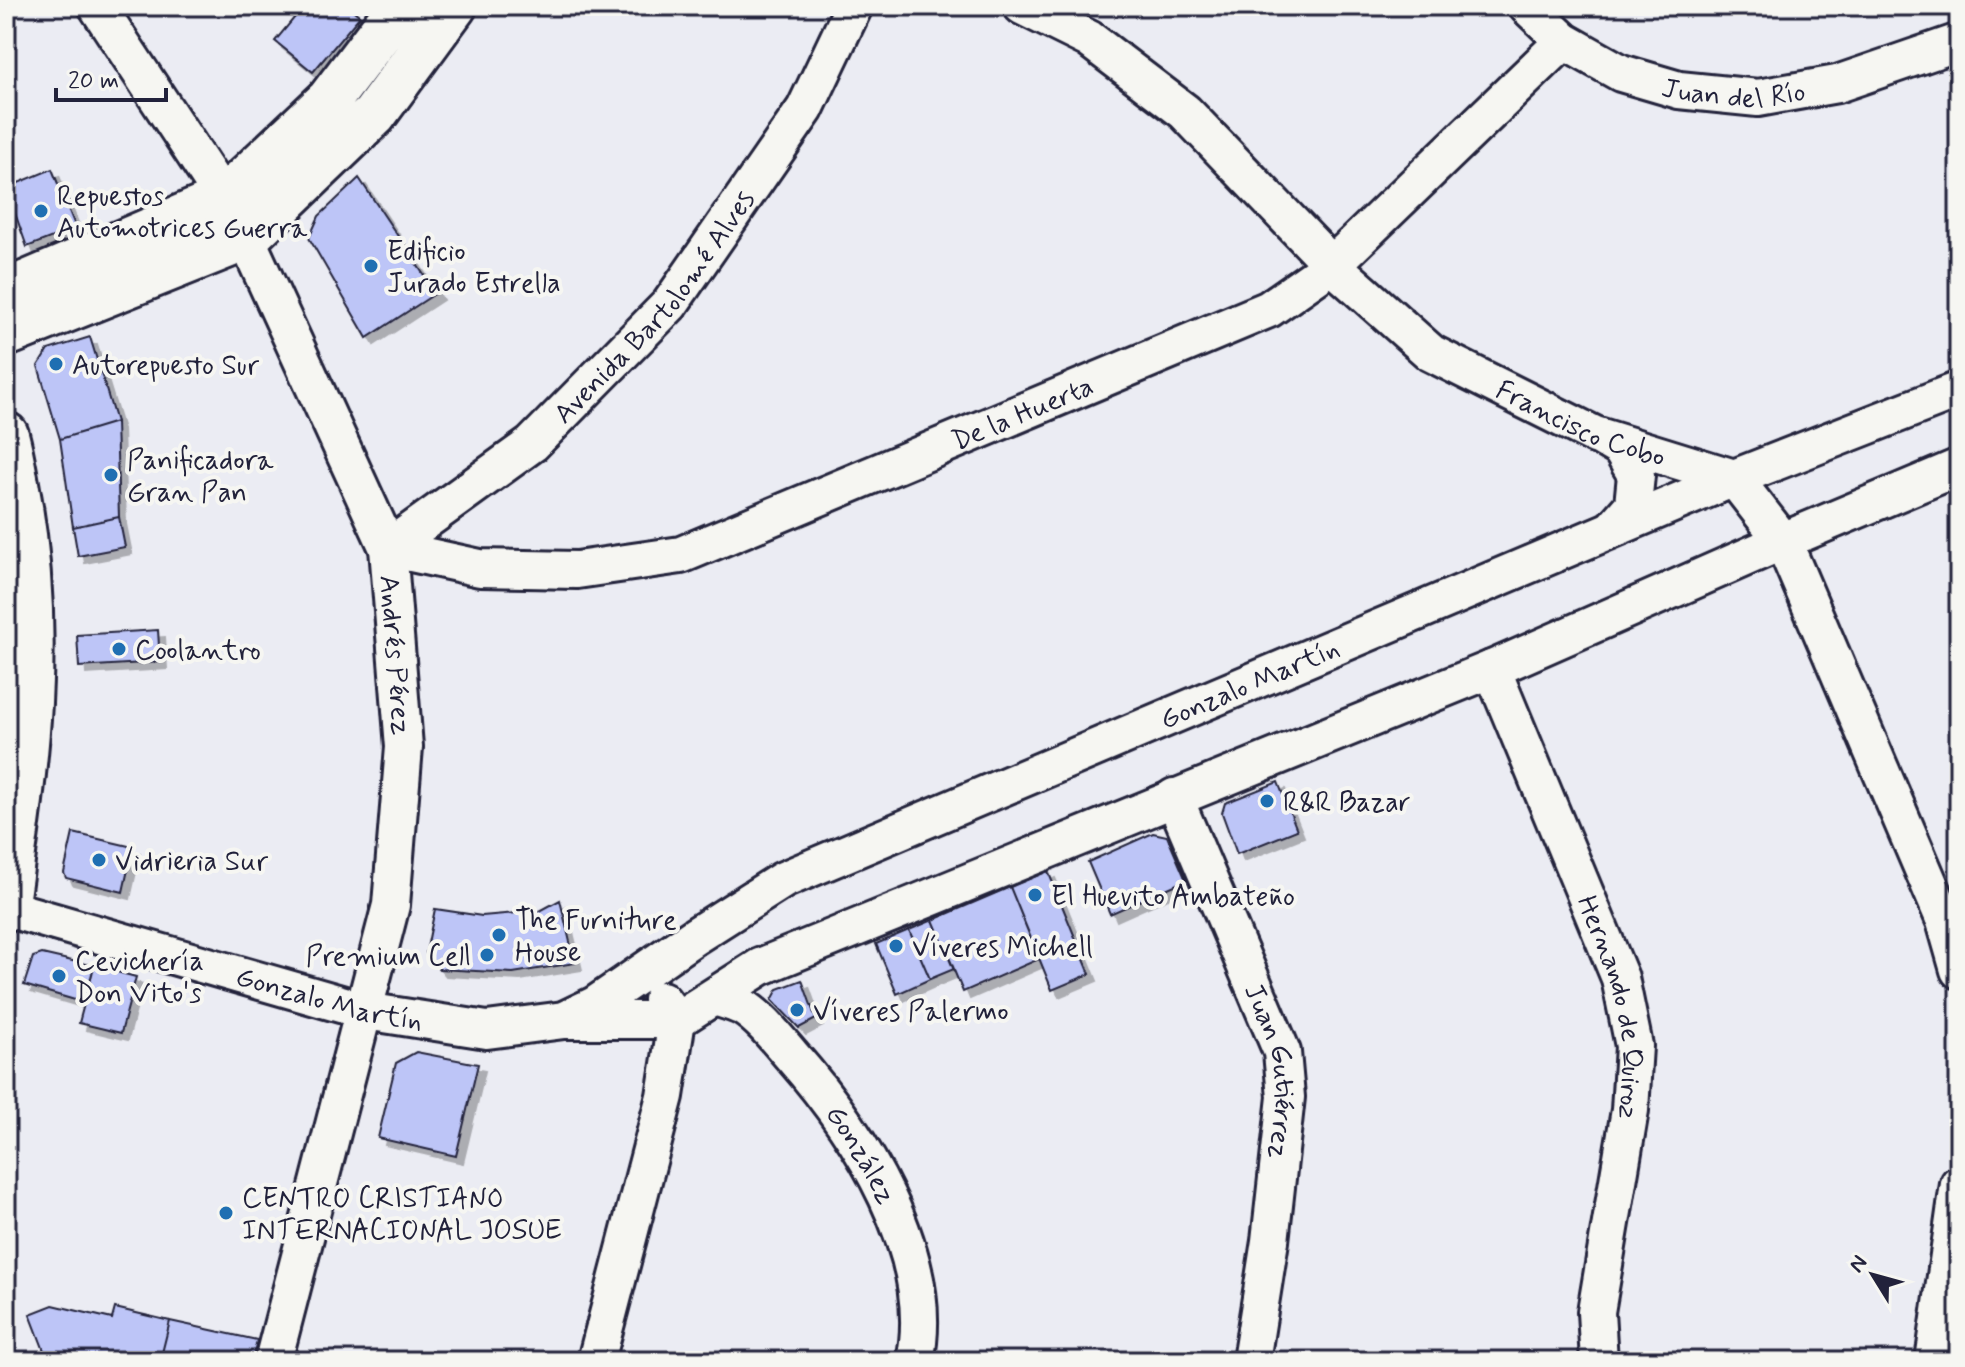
<svg xmlns="http://www.w3.org/2000/svg" width="1965" height="1367" viewBox="0 0 1965 1367" font-family="Mynerve,sans-serif">
<style>
.building{fill:#bdc5f7;stroke:#22223b;stroke-width:2;filter:url(#shadow)}
.lines{fill:none;stroke-linecap:round;stroke-linejoin:round}
.street-casing{stroke:#22223b;stroke-width:42}
.secondary-casing{stroke:#22223b;stroke-width:50}
.street{stroke:#f6f6f2;stroke-width:36}
.secondary{stroke:#f6f6f2;stroke-width:44}
.poi-dot{fill:#1f6fb2;stroke:#f6f6f2;stroke-width:3}
.labels{text-anchor:middle;stroke-width:8;stroke-linejoin:round;paint-order:stroke}
.street-label{font-size:28px;fill:#22223b;stroke:#f6f6f2}
.poi-label{font-size:28px;fill:#22223b;stroke:#f6f6f2;text-anchor:start}
</style>
<defs>
<filter id="shadow"><feDropShadow dx="7" dy="7" stdDeviation="0" flood-color="#0004"/></filter>
</defs>
<rect width="100%" height="100%" fill="#ebecf3"/>
<filter id="ink" filterUnits="userSpaceOnUse"><feTurbulence type="fractalNoise" baseFrequency=".0125" numOctaves="2"/><feDisplacementMap in="SourceGraphic" scale="16" xChannelSelector="R" yChannelSelector="G"/><feConvolveMatrix kernelMatrix="1 2 1 2 8 2 1 2 1" color-interpolation-filters="sRGB"/></filter>
<g filter="url(#ink)">
<path class="building" d="M304 6H348L360 16 313 72 275 41Z
M52 169 76 228 27 247 6 188Z
M359 178 436 293 367 338 309 238 319 216Z
M90 337 116 422 60 439 38 366 48 350Z
M116 422 119 517 73 527 60 439Z
M119 517 125 547 78 556 73 527Z
M158 630 160 662 79 667 77 635Z
M1278 782 1297 830 1237 854 1222 813 1225 803Z
M73 833 133 847 123 892 66 878 64 873Z
M1153 833 1167 836 1186 880 1110 914 1088 862Z
M1048 871 1090 974 1052 990 1010 887Z
M1010 887 1039 959 963 992 933 920Z
M560 900 575 963 513 973 439 969 426 953 435 909 482 916 540 911Z
M933 920 954 969 930 979 909 930Z
M909 930 930 979 897 994 876 944Z
M42 954 94 966 85 1003 24 985 33 957Z
M94 966 136 977 121 1033 79 1023Z
M802 980 816 1019 799 1028 772 1000 778 989Z
M416 1052 478 1064 456 1156 378 1138 396 1063Z
M53 1305 112 1319 115 1308 170 1321 160 1361H48L30 1314Z
M170 1321 257 1340 252 1361H160Z"/>
<g class="lines">
<defs>
<g id="street">
<path id="s1" d="M97 6 224 199 246 238 388 548 404 747 391 905 273 1361"/>
<path id="s2" d="M1022 6 1089 39 1185 112 1332 265 1431 353 1595 435 1734 478 1783 541 1945 921 1959 970"/>
<path id="s3" d="M1527 6 1564 41 1621 73 1679 90 1758 98 1837 84 1959 42"/>
<path d="M1604 439 1621 449 1636 475 1633 505 1613 528"/>
<path id="s4" d="M388 548 480 568 577 570 681 555 1269 309 1332 265 1564 41"/>
<path id="s5" d="M388 548 532 444 670 304 805 109 854 6"/>
<path id="s6" d="M1492 669 1620 978 1634 1046 1630 1110 1596 1312 1599 1361"/>
<path id="s7" d="M1174 797 1282 1052 1286 1097 1270 1241 1251 1361"/>
<path id="s8" d="M6 908 365 1011 487 1030 564 1020H677L760 967 1492 669 1783 541 1959 467"/>
<path id="s9" d="M715 997C724 1000 735 1003 743 1007 762 1019 777 1039 791 1055 858 1131 938 1254 915 1361"/>
<path id="s10" d="M568 1018 595 1005 695 936 783 880 1734 478 1959 390"/>
<path d="M596 1361 665 1096 677 1020 662 1000"/>
<path d="M1934 1361 1959 1184"/>
</g>
<path id="secondary" d="M6 292 224 199 329 100 400 6
M6 334 246 238 374 115 454 6
M6 435C12 457 15 479 19 501 43 642 26 764 6 903"/>
</defs>
<use href="#street" class="street-casing"/>
<use href="#secondary" class="secondary-casing"/>
<use href="#street" class="street"/>
<use href="#secondary" class="secondary"/>
</g>
</g>
<g class="poi-dot">
<circle cx="41" cy="211" r="8"/>
<circle cx="371" cy="266" r="8"/>
<circle cx="56" cy="364" r="8"/>
<circle cx="111" cy="475" r="8"/>
<circle cx="119" cy="649" r="8"/>
<circle cx="1267" cy="801" r="8"/>
<circle cx="99" cy="860" r="8"/>
<circle cx="1035" cy="895" r="8"/>
<circle cx="499" cy="935" r="8"/>
<circle cx="896" cy="946" r="8"/>
<circle cx="487" cy="955" r="8"/>
<circle cx="59" cy="976" r="8"/>
<circle cx="797" cy="1010" r="8"/>
<circle cx="226" cy="1213" r="8"/>
</g>
<g class="labels">
<g class="street-label">
<text dy="10" stroke="none"><textPath href="#s3" startOffset="232">Juan del Río</textPath></text>
<text dy="10" stroke="none"><textPath href="#s5" startOffset="362">Avenida Bartolomé Alves</textPath></text>
<text dy="10" stroke="none"><textPath href="#s4" startOffset="666">De la Huerta</textPath></text>
<text dy="10" stroke="none"><textPath href="#s2" startOffset="706">Francisco Cobo</textPath></text>
<text dy="10" stroke="none"><textPath href="#s1" startOffset="724">Andrés Pérez</textPath></text>
<text dy="10" stroke="none"><textPath href="#s10" startOffset="762">Gonzalo Martín</textPath></text>
<text dy="10" stroke="none"><textPath href="#s8" startOffset="336">Gonzalo Martín</textPath></text>
<text dy="10" stroke="none"><textPath href="#s6" startOffset="362">Hernando de Quiroz</textPath></text>
<text dy="10" stroke="none"><textPath href="#s7" startOffset="294">Juan Gutiérrez</textPath></text>
<text dy="10" stroke="none"><textPath href="#s9" startOffset="220">González</textPath></text>
</g>
<g class="poi-label">
<text x="57" y="205">Repuestos<tspan x="57" dy="32">Automotrices Guerra</tspan></text>
<text x="387" y="260">Edificio<tspan x="387" dy="32">Jurado Estrella</tspan></text>
<text x="72" y="374">Autorepuesto Sur</text>
<text x="127" y="469">Panificadora<tspan x="127" dy="32">Gran Pan</tspan></text>
<text x="135" y="659">Coolantro</text>
<text x="1283" y="811">R&amp;R Bazar</text>
<text x="115" y="870">Vidrieria Sur</text>
<text x="1051" y="905">El Huevito Ambateño</text>
<text x="515" y="929">The Furniture<tspan x="515" dy="32">House</tspan></text>
<text x="912" y="956">Víveres Michell</text>
<text x="471" y="965" text-anchor="end">Premium Cell</text>
<text x="75" y="970">Cevichería<tspan x="75" dy="32">Don Vito's</tspan></text>
<text x="813" y="1020">Víveres Palermo</text>
<text x="242" y="1207">CENTRO CRISTIANO<tspan x="242" dy="32">INTERNACIONAL JOSUE</tspan></text>
</g>
</g>
<rect width="1965" height="1367" fill="none" stroke="#f6f6f2" stroke-width="32"/>
<rect x="16" y="16" width="1933" height="1335" fill="none" stroke="#22223b" stroke-width="3" filter="url(#ink)"/>
<g transform="translate(1873 1275) rotate(307)" stroke="#f6f6f2" stroke-width="6" paint-order="stroke">
<path d="M0-6L14 30L0 20L-14 30Z" fill="#22223b"/>
<text y="-12" font-size="22" font-weight="bold" text-anchor="middle" fill="#22223b">N</text>
</g>
<path d="M56 88v12h110v-12" fill="none" stroke="#22223b" stroke-width="4"/>
<text x="68" y="88" font-size="24" fill="#22223b" stroke="#f6f6f2" stroke-width="6" paint-order="stroke">20 m</text>
</svg>
